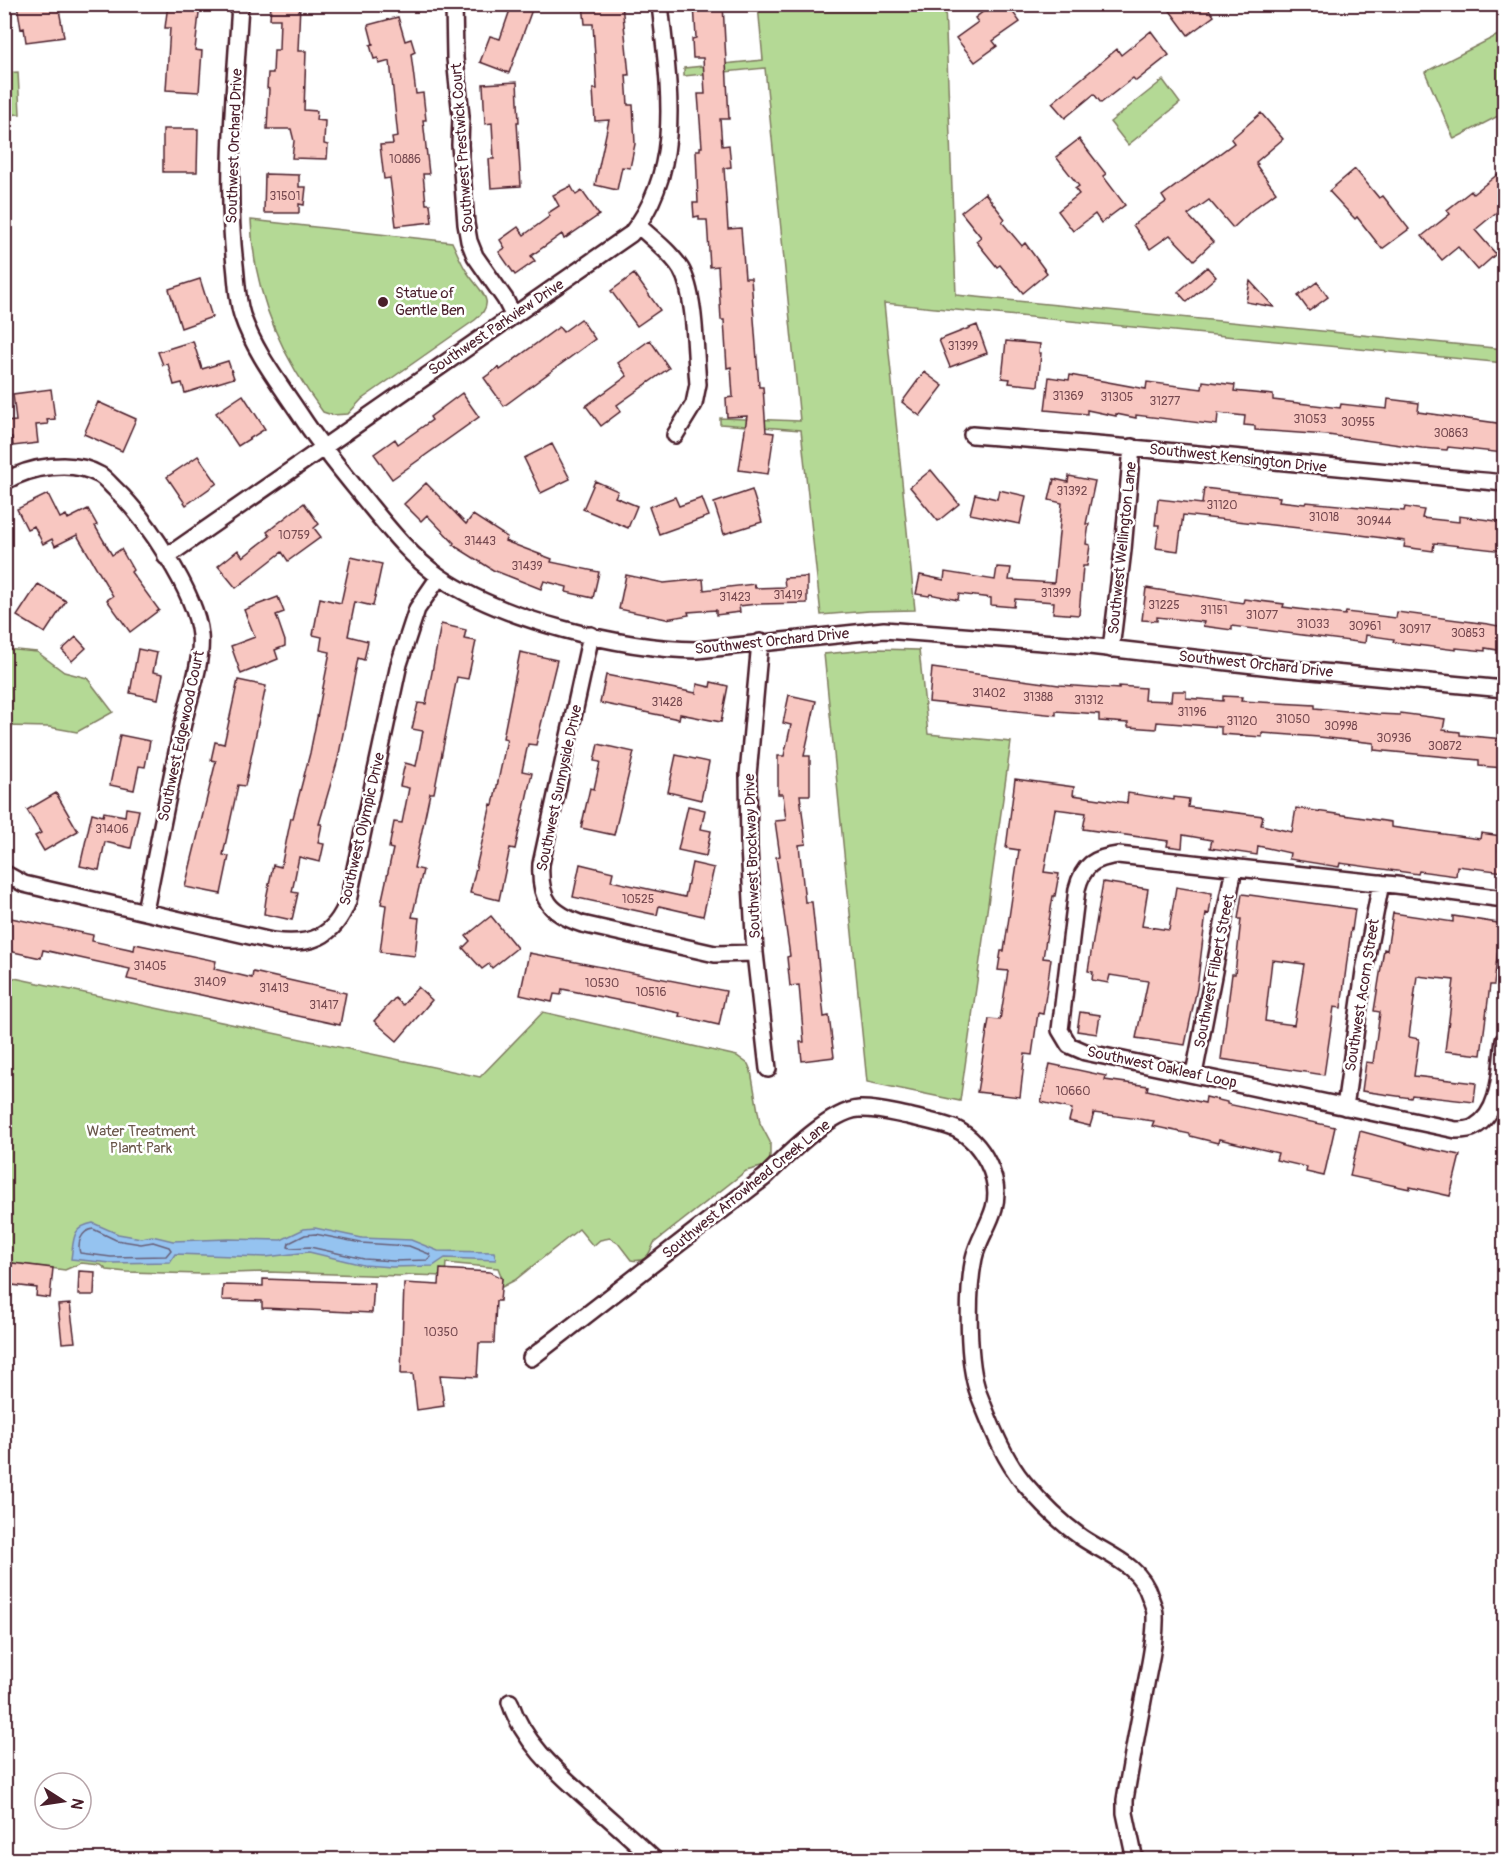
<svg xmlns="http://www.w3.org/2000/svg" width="1509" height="1864" viewBox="0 0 1509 1864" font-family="Pangolin,sans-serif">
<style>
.green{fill:#b4d995;stroke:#7f7c60;stroke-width:1.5}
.water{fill:#95c3f0;stroke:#7781a1;stroke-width:1.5}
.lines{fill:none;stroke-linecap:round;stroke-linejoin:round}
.shore{stroke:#68617a;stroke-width:1.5}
.stream{stroke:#7781a1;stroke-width:5}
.building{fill:#f8c7c1;stroke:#4a1f2b;stroke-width:1.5;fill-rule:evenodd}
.street-casing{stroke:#4a1f2b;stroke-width:20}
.street{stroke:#fff;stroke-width:15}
.poi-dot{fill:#4a1f2b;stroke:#fff;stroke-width:2}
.labels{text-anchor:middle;stroke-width:5;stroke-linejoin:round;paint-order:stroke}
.number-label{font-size:12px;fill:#764950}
.street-label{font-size:15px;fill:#4a1f2b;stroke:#fff}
.poi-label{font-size:15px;fill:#4a1f2b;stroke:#fff;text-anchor:start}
.park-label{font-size:15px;fill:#6a574b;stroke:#fff}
</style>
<rect width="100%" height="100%" fill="#fff"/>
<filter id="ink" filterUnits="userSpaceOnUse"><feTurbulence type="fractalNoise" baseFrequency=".0167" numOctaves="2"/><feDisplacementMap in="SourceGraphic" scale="12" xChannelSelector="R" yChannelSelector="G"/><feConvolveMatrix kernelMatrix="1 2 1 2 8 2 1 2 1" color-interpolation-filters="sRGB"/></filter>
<g filter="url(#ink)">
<path class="green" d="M758 5H945L956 295 1504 349V363L884 303 915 610 869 611 821 615 801 430 720 424V418L800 421 765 68 684 76V68L763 60Z
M1504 32V113L1454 139 1425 72Z
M18 72 20 114 5 115V73Z
M1163 80 1180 103 1128 145 1110 122Z
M251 220 452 242C457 252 461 263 467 272 479 291 499 301 475 320L362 399 348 414 332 415 323 412C280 355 253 292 251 220Z
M5 649 37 652 64 672 87 678 113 712 77 732 49 727 5 726Z
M877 649 919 650 928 734 1011 742 960 1101 867 1082 824 654Z
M5 976 480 1077 543 1012 737 1056 748 1064 751 1071 760 1123 770 1142V1156L769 1163 765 1166 746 1171 654 1243C649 1255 645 1263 631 1260L618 1243 610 1238 600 1240 593 1246 579 1229 515 1280 500 1288 502 1278 498 1268 446 1263 445 1276 411 1275 400 1276 267 1272 201 1274 127 1272 107 1270 101 1265 81 1263 65 1270 5 1262Z"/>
<path class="water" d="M93 1223 118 1234 141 1238 152 1236 173 1241 228 1239 281 1240 304 1229 315 1228 362 1238 411 1240 438 1251 494 1252 496 1260 445 1258 433 1266 392 1267 363 1265 309 1252 266 1257 175 1254 170 1262 111 1263 71 1259C74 1240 71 1227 93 1223Z"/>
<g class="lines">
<path class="shore" d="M93 1229 116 1240 141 1244 153 1242 169 1247 171 1250 166 1256 111 1257 80 1253C77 1243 81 1231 93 1229Z
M315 1234 361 1243 409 1246 429 1254 431 1257 428 1260 393 1261 364 1259 310 1247 291 1248 288 1247 289 1243 305 1235Z"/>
<path class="stream" d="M4 1858 8 1860"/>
</g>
<path class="building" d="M17 4H58L64 37 26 42 24 28 21 29Z
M168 4H200L195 50 202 51 199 92 166 90 170 28H165Z
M271 4H300L298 51H306L304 110 317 111 316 120 325 121 324 144 328 145 327 159 292 158 294 141 291 129H267L269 89 267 88 268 73H273L274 50H279L280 19H270Z
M512 4H534L509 73 480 62 490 36 500 39Z
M583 4H622L629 75H626L628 105H633L635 144 630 168 622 167 617 190 595 185 609 120 595 121 593 89H597L593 24H585Z
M694 4H723L729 119H720L722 146 729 145 731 167 724 168 728 229 741 228 745 278H751L759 387H763L766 432 774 433 768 474 739 470 747 416 727 417 726 398 733 397 731 367 727 368 724 320H721L718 266 710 267 707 220H699V216L694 217 693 203H698L696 150H700V147H702L698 94H705L703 58H693L692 39 696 38Z
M993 4H1007L1020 22 993 41 997 46 975 62 956 38 978 22 975 18Z
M1165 4H1205L1214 16 1188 35Z
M398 17 405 41 411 39 415 52 411 54 416 94 423 93 426 120H423L429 174H423L426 204H430L432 222 396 226 390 178 384 179 380 145 393 144 392 138 398 137 390 61 379 64 378 58 374 59 370 45 373 44 368 25Z
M1151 31 1169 55 1136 81 1133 78 1101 103 1094 94 1065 118 1052 103 1117 49 1121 55Z
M517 82 519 122H517L521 186 491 188 489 159H494L492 123 485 124 483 84Z
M1261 113 1283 139 1256 162 1258 164 1256 165 1276 192 1251 211 1233 228 1209 200 1188 215 1213 242 1194 260 1170 235 1150 249 1133 225 1166 202 1162 196 1234 143 1231 139Z
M163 129H198L197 172H163Z
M1079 139 1106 174 1103 176 1125 205 1101 223 1095 214 1073 231 1058 211 1079 194 1075 189 1079 186 1056 157Z
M1355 169 1379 198 1383 196 1409 229 1382 249 1357 217 1355 219 1329 191Z
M265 174 299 175V187H306L304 205 299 204V213H264Z
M1498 174 1504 183V206L1475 230 1496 254 1478 270 1458 247 1442 260 1422 236 1450 214 1447 210 1471 191 1473 194Z
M571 186 576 195 582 191 599 215 564 239 562 234 531 256 535 261 515 275 499 252 505 248 500 240 518 227 524 235 550 216 548 213 559 206 553 195Z
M985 193 1005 219 1002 222 1022 246 1025 243 1047 273 1023 293 1000 265 997 267 976 241 981 237 961 212Z
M1207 267 1216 277 1187 302 1178 292Z
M634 274 660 310 637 326 611 291Z
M200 279 212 317 181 328 169 289Z
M1250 281 1274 307 1246 302Z
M1317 282 1328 297 1309 311 1298 296Z
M581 319 595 339 504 406 484 378 499 367 500 370 559 327 563 332Z
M977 325 987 353 950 367 939 340Z
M650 340 669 368 617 405 621 411 601 426 586 406 627 376 618 363Z
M193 341 202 369 228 361 234 378 185 393 182 383 174 385 168 364 163 365 158 352Z
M1006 341 1040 344 1039 353H1041L1038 386 1009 383 1010 379 1002 378Z
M924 372 943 386 920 416 902 402Z
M1070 375 1146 389 1147 382 1202 389 1203 381 1235 385 1234 391 1273 395V400L1340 408 1341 404 1387 409 1388 399 1419 403 1418 412 1504 424V453L1448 447 1447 450 1422 448 1328 435 1255 430V426L1244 425 1245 416 1218 413 1217 425 1136 415V418L1116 414V416L1087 410V414L1045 410 1049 377 1069 380Z
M51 389 55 419 47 420 48 424 36 425 38 443 13 446 12 437H4V422L16 421 13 394Z
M462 393 479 417 392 479 374 454 395 439 398 444 432 420 430 417Z
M243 395 265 429 238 446 216 413Z
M98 402 136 419 122 451 84 434Z
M552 444 570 479 541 493 524 458Z
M198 456 217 483 186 505 167 477Z
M931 470 959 504 938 521 910 487Z
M1069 476 1095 481 1086 524H1089L1086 544 1090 545 1087 566H1083L1079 615 1053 613 1054 602 1015 599 1014 607 991 605V598L959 594 958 600 930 594 929 596 916 594 920 575 944 580 945 572 995 580 997 567 1011 568 1009 580 1054 583 1062 503 1049 500 1054 479 1068 482Z
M595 481 618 491 615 497 637 506 628 528 583 509Z
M426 483 466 524 473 515 507 537 505 541 552 559 551 562 599 572 593 598 566 592 567 587 544 581 541 589 493 570 453 545 454 543 427 515 421 521 404 504Z
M1204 488 1280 497 1279 501 1305 504 1306 502 1404 511 1405 507 1424 510 1422 518 1459 522V516L1504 522V551L1434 543 1433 551 1404 547 1405 541 1353 534 1183 515 1178 551 1156 548 1159 525H1155L1158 499 1202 504Z
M752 490 762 522 724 534 714 503Z
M999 490 1026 496 1020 524 970 514 975 494 997 499Z
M48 494 60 518 66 515 68 519 88 509 97 525 95 526 112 555 121 549 133 570 131 572 159 610 130 632 107 600 113 596 77 535 55 546 52 539 43 544 34 526 27 529 17 509Z
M675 497 679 506 702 498 709 516 659 534 649 507Z
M304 503 319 524 314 528 321 537 288 561 282 552 236 588 218 566 238 550 243 557 270 536 267 532Z
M351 557 382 564 373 606 355 602 348 636 368 641 364 660 358 658 338 759 319 824H322L318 843 324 844 320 862 299 857 292 892 298 893 292 920 264 914 266 899 273 865 281 867 291 818H293L310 753 330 652 320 650 322 637 313 635 320 598 341 603Z
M626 575 664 583 703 579 704 590 754 584 755 588 785 587 784 578 807 577V603L757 604 739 606 740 612 716 615V610L688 612 689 615 666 619 619 609Z
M38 584 66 601 45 633 17 616Z
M1146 588 1243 603 1244 599 1284 604 1283 607 1345 615 1346 612 1396 618 1397 612 1488 624 1504 627V651L1485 648V651L1456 648V650L1393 642 1394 639 1366 635 1365 643 1232 626V630L1203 626 1204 622 1157 617V621L1142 620Z
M278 597 284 612 276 615 285 641V646L275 650 278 659 241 674 231 646 255 637 244 610Z
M441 624 466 630 464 639 476 641 468 679 457 677 434 793H430L414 868 423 870 412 917 419 918 415 956 380 952 386 905 381 904 393 849 389 848 394 822 402 823 409 788 400 786 405 763 416 766 423 731 412 729 418 703 426 704Z
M76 637 86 648 72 661 62 650Z
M138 649 157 653 153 672 163 674 158 699 130 693Z
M520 652 557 660 536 745 528 744 522 771 532 773 515 849 510 848 499 900 470 893 491 804 493 805 507 739 503 738Z
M932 668 1059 685 1119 689V686L1145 688 1144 700 1171 701 1172 691H1186V698L1223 701V696L1242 697 1241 701 1315 705V708L1377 714 1400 715V713L1445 719 1443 730 1460 732V735L1504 739V768L1479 766V760L1374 750V743L1319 737 1262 733V737L1221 734V727L1157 722 1156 729 1128 727V723L1099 721V714L1056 711V715L929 702Z
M606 675 696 693 697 684 710 687 711 682 728 686 721 722 680 714 679 719 600 703Z
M238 680 266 686 245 786 238 785 223 855 229 856 221 894 185 887 216 761 211 760 215 742 224 744Z
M789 695 816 701 804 756H810V795H800L806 844 799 845 805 902H812L824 1017 829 1016 834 1057 802 1061 800 1042H804L799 985 790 986 787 957 790 956 776 857 780 856 775 821 786 820 783 794H778V756H784L791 725 783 723Z
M120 735 150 741 145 767 139 766 134 790 110 785Z
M598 744 634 752 614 835 581 828 590 788 594 789 600 762 594 761Z
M676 755 709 762 701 800 668 792Z
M1015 779 1074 787 1073 795 1127 803 1128 793 1174 800V797L1189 799 1188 807 1263 816 1261 825 1292 832 1296 808 1391 822V827L1480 839 1481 833 1501 836 1499 851H1504V872L1457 866 1456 876 1419 871 1418 874 1340 863 1339 867 1289 859 1290 853 1258 846 1257 855 1210 848 1212 840 1183 835 1182 848 1167 846 1168 841 1083 829 1086 813 1055 809 1044 872 1059 874 1055 896H1053L1043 958 1051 959 1047 988 1043 1014 1038 1013 1032 1055 1025 1054 1020 1097 977 1092 989 1019 1000 1020 1008 971 998 970 1001 951H1004L1019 850 1006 848Z
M56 793 78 831 44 851 35 836 41 833 27 810Z
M688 806 705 810 701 829 711 831 706 856 678 850Z
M126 808 139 810 131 848 105 842 99 870 80 866 92 813 103 816 104 812 125 816Z
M692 863 714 868 703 916 659 906 657 915 573 897 580 864 613 872 611 881 685 897Z
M1103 882 1148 889 1142 926 1169 930 1176 887 1212 893 1209 914 1206 913 1197 988 1185 1045 1136 1038 1148 981 1110 975 1108 983 1092 980 1093 972 1088 971Z
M1242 894 1355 909 1352 930 1351 929 1341 1008 1334 1007 1324 1075 1221 1059 1232 974H1235L1241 919H1238ZM1272 960 1304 964 1294 1025 1265 1021Z
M1393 913 1453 922V916L1504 924 1502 949 1498 948 1494 985H1490L1481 1055 1445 1051 1454 980 1417 976 1409 1037 1419 1039 1414 1076 1476 1083 1474 1102 1412 1095 1411 1098 1362 1091 1366 1062 1373 1063 1380 1012 1374 1011 1384 949 1387 950Z
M491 916 517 948 492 968 489 964 482 969 463 948 470 941 466 936Z
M11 918 93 935 92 941 134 950 135 944 216 961 214 969 252 978 253 972 346 993 340 1025 127 979 130 969 43 950 41 958 4 950Z
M529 953 726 991 719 1025 679 1016 680 1013 562 989 561 995 554 994 552 1002 520 995Z
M418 987 432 1000 397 1041 374 1021 395 998 403 1005Z
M1080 1012 1100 1015 1097 1034 1077 1031Z
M1050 1064 1106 1076 1105 1080 1148 1086 1147 1090 1205 1103 1206 1097 1227 1102V1104L1335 1127 1324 1176 1306 1172 1307 1167 1276 1160 1278 1153 1219 1139 1218 1143 1190 1136V1134L1152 1126 1154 1121 1094 1113 1090 1126 1069 1121 1072 1109 1041 1102Z
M1360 1131 1430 1150V1149L1460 1155 1450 1196 1410 1187V1189L1350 1176Z
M4 1262 53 1268 50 1298 36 1296 37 1288 4 1284Z
M440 1269 490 1272 502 1278 500 1301H496L494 1343H479L477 1377 440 1375 444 1406 417 1410 413 1374H401L404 1283 439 1285Z
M79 1271 95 1272 94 1295H78Z
M263 1279 374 1283 372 1313 262 1308V1301L222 1300 223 1285 263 1286Z
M70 1304 75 1342 62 1343 58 1305Z"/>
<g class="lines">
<defs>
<path id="street" d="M240 4C235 91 225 179 235 265 237 282 237 300 242 315 255 354 283 388 305 422 324 450 345 475 367 502 389 529 411 557 440 577 502 620 622 649 697 650L884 630 1081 645 1280 668 1504 689
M454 4 455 58 461 116 460 145 466 224 469 241 475 256 505 299 513 315
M638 225C652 239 671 252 681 269 696 295 695 353 698 384L694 404 675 435
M972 435C1150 448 1327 466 1504 483
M4 482C30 466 73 459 100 475 105 478 110 484 114 488 145 517 196 592 200 635 203 663 188 700 182 728 169 789 157 850 145 911
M166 557 631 234C685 167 668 83 660 4
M591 635 541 864C539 900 550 913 582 924L715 954 755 953
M760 642 748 775 749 847 755 953 768 1069
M1111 649 1123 550 1132 447
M4 873 24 884 45 889 272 941C310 946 334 938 348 901L399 664 417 609 439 577
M1504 899 1396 885 1118 855C1094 858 1083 865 1077 889L1060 1030 1069 1045 1085 1052 1456 1130C1462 1130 1469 1130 1474 1127 1502 1112 1500 1067 1504 1040
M1194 1074 1234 868
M1345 1107 1364 971 1381 883
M531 1358 765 1177C785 1157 830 1111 859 1109 876 1108 892 1113 908 1116 924 1120 941 1123 956 1129 982 1142 1002 1179 994 1208 989 1226 978 1240 974 1258 967 1292 967 1364 979 1395 991 1425 1003 1458 1024 1483 1041 1503 1060 1522 1081 1537 1107 1555 1140 1564 1150 1597 1152 1602 1155 1609 1155 1615 1156 1638 1150 1662 1146 1684 1139 1723 1131 1762 1125 1800V1813L1135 1860
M510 1702C524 1745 561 1775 593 1804 614 1823 635 1841 655 1860"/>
</defs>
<use href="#street" class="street-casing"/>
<use href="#street" class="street"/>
</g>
</g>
<circle class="poi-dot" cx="383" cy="302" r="6"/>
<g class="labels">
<g class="number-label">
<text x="405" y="163">10886</text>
<text x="285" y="200">31501</text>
<text x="963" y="350">31399</text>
<text x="1068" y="400">31369</text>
<text x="1117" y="401">31305</text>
<text x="1165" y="405">31277</text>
<text x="1310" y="423">31053</text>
<text x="1358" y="426">30955</text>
<text x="1451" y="437">30863</text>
<text x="1072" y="495">31392</text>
<text x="1222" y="509">31120</text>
<text x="1324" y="521">31018</text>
<text x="1374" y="525">30944</text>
<text x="294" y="539">10759</text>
<text x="480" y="545">31443</text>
<text x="527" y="570">31439</text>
<text x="1056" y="597">31399</text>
<text x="788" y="599">31419</text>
<text x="735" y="601">31423</text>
<text x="1164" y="609">31225</text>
<text x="1214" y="614">31151</text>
<text x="1262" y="619">31077</text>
<text x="1313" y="628">31033</text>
<text x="1365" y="630">30961</text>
<text x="1415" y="633">30917</text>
<text x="1468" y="637">30853</text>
<text x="989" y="697">31402</text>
<text x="1038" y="701">31388</text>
<text x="1089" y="704">31312</text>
<text x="667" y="706">31428</text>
<text x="1192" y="716">31196</text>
<text x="1293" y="723">31050</text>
<text x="1242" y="725">31120</text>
<text x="1341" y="730">30998</text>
<text x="1394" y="742">30936</text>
<text x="1445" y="750">30872</text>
<text x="112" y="833">31406</text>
<text x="638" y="903">10525</text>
<text x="150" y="970">31405</text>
<text x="210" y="986">31409</text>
<text x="602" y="987">10530</text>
<text x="274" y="992">31413</text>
<text x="651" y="996">10516</text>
<text x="324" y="1009">31417</text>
<text x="1073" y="1095">10660</text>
<text x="441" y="1336">10350</text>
</g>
<g class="street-label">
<text transform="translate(234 146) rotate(-88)" y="5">Southwest Orchard Drive</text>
<text transform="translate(462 148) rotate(-94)" y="5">Southwest Prestwick Court</text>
<text transform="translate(496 327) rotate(-34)" y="5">Southwest Parkview Drive</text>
<text transform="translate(1238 458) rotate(6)" y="5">Southwest Kensington Drive</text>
<text transform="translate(1122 548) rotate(-84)" y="5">Southwest Wellington Lane</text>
<text transform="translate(772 641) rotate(-6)" y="5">Southwest Orchard Drive</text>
<text transform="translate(1256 664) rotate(6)" y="5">Southwest Orchard Drive</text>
<text transform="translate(181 736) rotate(-78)" y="5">Southwest Edgewood Court</text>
<text transform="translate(559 788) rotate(-78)" y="5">Southwest Sunnyside Drive</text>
<text transform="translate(362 829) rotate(-77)" y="5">Southwest Olympic Drive</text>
<text transform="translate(752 856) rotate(-92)" y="5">Southwest Brockway Drive</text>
<text transform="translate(1214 971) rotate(-79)" y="5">Southwest Filbert Street</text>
<text transform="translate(1362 995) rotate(-81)" y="5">Southwest Acorn Street</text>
<text transform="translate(1162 1067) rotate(12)" y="5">Southwest Oakleaf Loop</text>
<text transform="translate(746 1189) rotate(-39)" y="5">Southwest Arrowhead Creek Lane</text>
</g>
<g class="poi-label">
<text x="395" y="298">Statue of<tspan x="395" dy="17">Gentle Ben</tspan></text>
</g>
<g class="park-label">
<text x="141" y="1136">Water Treatment<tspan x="141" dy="17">Plant Park</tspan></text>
</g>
</g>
<rect width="1509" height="1864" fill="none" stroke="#fff" stroke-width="24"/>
<rect x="12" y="12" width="1485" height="1840" fill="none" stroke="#4a1f2b" stroke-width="2" filter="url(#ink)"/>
<g transform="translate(63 1801) rotate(102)"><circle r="28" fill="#ffffff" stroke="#b7a5aa" stroke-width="1.5"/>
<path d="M0-4.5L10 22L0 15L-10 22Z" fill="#4a1f2b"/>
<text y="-9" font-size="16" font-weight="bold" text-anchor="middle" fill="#4a1f2b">N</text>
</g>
</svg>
